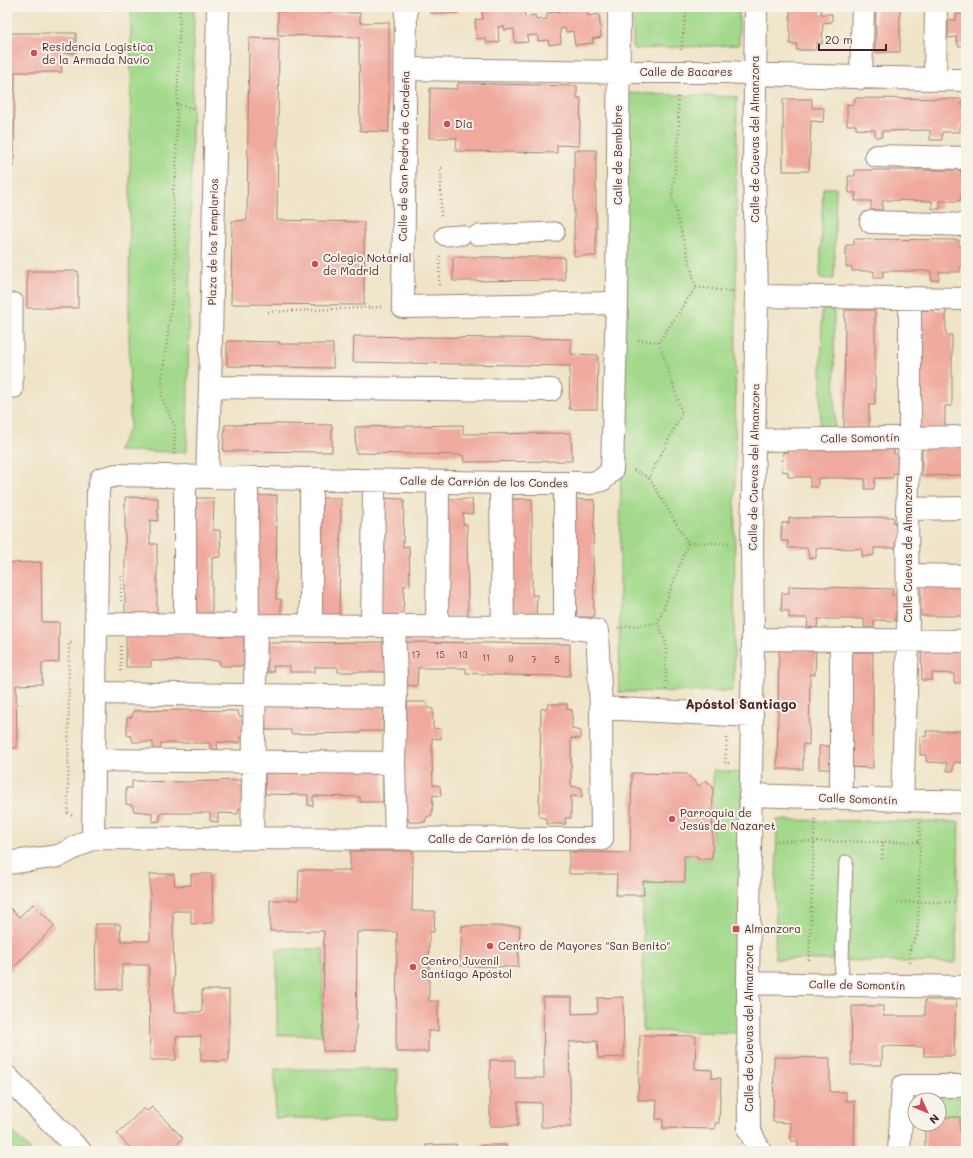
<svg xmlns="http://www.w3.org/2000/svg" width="973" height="1158" viewBox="0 0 973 1158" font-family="Mali,sans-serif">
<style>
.green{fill:#a2d98a;stroke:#767c5a}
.building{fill:#f0a99e}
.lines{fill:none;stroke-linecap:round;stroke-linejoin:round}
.service-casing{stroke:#9c8279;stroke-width:15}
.pedestrian-casing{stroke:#9c8279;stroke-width:21}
.minor-casing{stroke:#9c8279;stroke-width:24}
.path{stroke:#9c8279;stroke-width:2.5;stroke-dasharray:1 3;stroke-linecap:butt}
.service{stroke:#fff;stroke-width:13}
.pedestrian{stroke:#fff;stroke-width:19}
.minor{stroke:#fff;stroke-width:22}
.poi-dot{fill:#d1495b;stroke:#f7f3e8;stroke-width:1.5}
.labels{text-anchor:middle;stroke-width:4;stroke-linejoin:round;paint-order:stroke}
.number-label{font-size:9px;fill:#744248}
.poi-label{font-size:11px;fill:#4a1f2b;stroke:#f7f3e8;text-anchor:start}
.street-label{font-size:11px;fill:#4a1f2b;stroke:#f7f3e8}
.quarter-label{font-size:13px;font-weight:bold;fill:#4a1f2b;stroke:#f7f3e8}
</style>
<rect width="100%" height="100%" fill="#f7f3e8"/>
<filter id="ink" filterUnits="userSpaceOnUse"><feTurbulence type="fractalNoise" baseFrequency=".025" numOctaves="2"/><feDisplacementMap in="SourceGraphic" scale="8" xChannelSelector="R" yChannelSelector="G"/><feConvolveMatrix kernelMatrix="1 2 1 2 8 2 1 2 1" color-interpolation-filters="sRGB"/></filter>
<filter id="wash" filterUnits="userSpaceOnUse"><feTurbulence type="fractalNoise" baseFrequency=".012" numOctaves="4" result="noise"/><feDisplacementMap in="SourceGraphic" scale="16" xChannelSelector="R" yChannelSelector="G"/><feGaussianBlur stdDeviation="0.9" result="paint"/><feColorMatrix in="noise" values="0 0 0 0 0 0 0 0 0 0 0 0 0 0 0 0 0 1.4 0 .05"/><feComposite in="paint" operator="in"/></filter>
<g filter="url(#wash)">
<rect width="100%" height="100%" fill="#efe4c7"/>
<path class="green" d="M131 7H194L187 452 117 451 130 427 129 326Z
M633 7H739V45L633 49Z
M624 93 737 97 734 679 732 691 619 692Z
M823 188H836L834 279 820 278Z
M822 310 834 311 835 430 820 431Z
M713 770 742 773 741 1033 643 1031V881L685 882 684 856H697V859H712Z
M777 820 959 822 956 963 775 959Z
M277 949H323L322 1035H277Z
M275 1069 398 1070 397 1119 275 1118Z
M966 1097V1132H960V1117H939V1100H929V1098Z
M7 1126 31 1151H7Z"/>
<g id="blocks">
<path class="building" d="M431 7H458V13H430Z
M790 7H822L821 14H832V22L823 23 822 44 816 43V50H796L797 44H790Z
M876 7H900V52H875Z
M511 8 512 13 524 11 525 17 535 15 536 20 547 19V13L587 8 588 16 599 14 601 37 592 39 593 43 575 45 573 31 566 32 565 28 560 29 561 43 549 45 548 40 538 41V35L527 36 528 42 515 43 514 29 505 30 504 26 498 27 499 42 487 43 486 38 477 39 475 20 483 19 482 12Z
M278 11 360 13V23L389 22V132L360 131 359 37 278 35Z
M956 14H966V46H958L956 37 948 38V20H956Z
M7 33H76V53L60 52 62 72H15L14 166H7Z
M249 38 279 39 277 220 364 222V305L231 304 232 221 247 220Z
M458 83 577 86V98H581L579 146 557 145V153L456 151 457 138H429L430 88 457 89Z
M855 98 962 99V106H966V125H960V132H942V140H930V130L882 131V137H875V130L856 129V125H847V104L854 105Z
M783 99H812V108H824L823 122 811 121 809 171H783Z
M574 150H596V256H574Z
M855 170H961L960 176 966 178V195H961L960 201H940V209H932V201L883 200 882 210H871V201H855L856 193H849L848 176H855Z
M854 239 959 240V246L966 247V267H960V272H939V280H931V271H883V278H874V271H852V267H846V245H854Z
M453 257H564L565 280 453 281Z
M27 271H78V308H27Z
M845 310H875V405H869V427H844Z
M919 310H946V335H952V406H945V429H920Z
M354 336 571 339V354L598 355 597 409H569L570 366 353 362Z
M227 341 280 342 279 344H333V368L227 366Z
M279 424 332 425V452L223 451 225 425Z
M463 425V434L571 433 572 461 464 462 463 455 356 453 355 427Z
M894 446V454L901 455V474L893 473V478H875L874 489H865V479L841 478H818V487H810V477H788V472L782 471 783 452H789V448Z
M966 447V475L922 476V448Z
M277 495 276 599H281V615L253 616V496Z
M125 497 158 498V521L150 520V544H157V615H125Z
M189 498H214L213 530H220L221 557 212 558V615H189Z
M316 498H341L339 617 315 616Z
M380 498 404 499 403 547 409 546 410 585 404 586 403 617H379Z
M443 499H472L473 514 463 513V524H467L468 616H443Z
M506 499H532V595H537L536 618 506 617Z
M571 499 595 500 593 548 594 617H571Z
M893 517 894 523 901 524V543H895V548H874V555L862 557V549L816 548V558H809L807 548H788V541H781L782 523H789V518Z
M41 562 42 622H59V662L42 663V684L16 685 17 748H7V563Z
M921 582H966V616H921Z
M789 586 893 589 892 595H901V613H895V621L874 620V627H864V619H818L817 628 807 627 808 618H789V611H781L782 593H789Z
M126 634H244V666H220V661L198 660 151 661V667H126Z
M385 642V672H338V667H315V672H290V666H273L274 672H267V643Z
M405 642 570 644V676L498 675 466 673V668H418L417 686 404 685Z
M921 648 966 649V683H954V674L932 673V680H922Z
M779 650 816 651 815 675 810 674 809 745 803 744V769H777Z
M849 652H873V768L848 767Z
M408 702H427L428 708 433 709V728L441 729V739L432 738V759L433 785 440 786 441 796 433 795 432 815 427 817 425 822H409L407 816 403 815 402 709H407Z
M548 704H567V709L572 710V729L581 731V739L571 738V786L582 788V797L571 796V818H565L566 824H547L545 818 539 817 541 709 547 708Z
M383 705V731H361V733L291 734V730H266L265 706Z
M185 710 238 711 239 716 245 717V739L240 737V743L217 742 218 751 210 750V743H161L160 750H153V742H133L131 736 127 735V718L132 717 133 711Z
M926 731H966V763L954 762 953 771H947V763L926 762V755H920V737L927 736Z
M819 746H834V769H819Z
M265 769H383V802H360V797L313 796V806L308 805V795L265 794Z
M632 773 687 774 699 786 706 780 713 787 712 859H697V856H684L685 882 643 881 644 895H616L617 874H569V852L630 853Z
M240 780 239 787H245L244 808H239L238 814 218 813V822L210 821V813H160V821L152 822V813L134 811 132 805 126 804V788H132V781L185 782Z
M350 851H413L412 911H435L434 932H429V1001H438V1031H428V1052H396L397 932H357L356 1051H323L324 931H270V900H298L299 870H350Z
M150 874H174L175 886 191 885V874H212L213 923 191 924V911H173L174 1012H202V990H229V1061H201V1036L176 1037V1060H150L149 965H122V989L96 990 95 924H120L121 941H150Z
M33 904 55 926 7 974V905L19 917Z
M462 926H520L518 967 460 966Z
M543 997H572V1014L598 1013 597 998 623 997 624 1057 598 1058 597 1041 569 1042 571 1127H541V1103L518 1102V1126H490V1060H515V1078H544Z
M925 1000H956L954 1056H924V1047L882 1046V1065H851L852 1006H883V1016H925Z
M640 1035 696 1036 695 1069 712 1070V1078H721L719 1123H715V1129L663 1128V1119H656L657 1100H638Z
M774 1057 830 1058V1092H846V1101H855L854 1146H849V1151H797L798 1141H791V1123L773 1122Z
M152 1107 183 1138 176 1145 182 1151H133L117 1134 144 1108 147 1111Z
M939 1117H960V1132H966V1151H925V1124H939Z
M456 1144V1151H427L426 1145Z
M481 1145H506V1151H481Z"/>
</g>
</g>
<g filter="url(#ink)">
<use href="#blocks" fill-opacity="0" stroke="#9c8279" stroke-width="1"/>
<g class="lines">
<defs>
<path id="service" d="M7 300H16V391H7
M841 984 846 862"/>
<path id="pedestrian" d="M477 235 555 232
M445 236 462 235"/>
<path id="minor" d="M406 7 403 307 617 303
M756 7 754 166 757 296 752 543 753 639 748 983 749 1130 760 1151
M406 69 619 72H725L782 75 966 80
M861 78 863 7
M935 80 936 7
M876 156 966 158
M871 222 966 225
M757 296 966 299
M210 387 551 390
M754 440 966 437
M185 476V624
M207 477 210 387 218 7
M247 492 248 625
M311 493V625
M501 495 503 627
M565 496V627
M907 509 966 508
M908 575 966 576
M372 626 374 493
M437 626 438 494
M394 627 396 678 394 763 396 838
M753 639 966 641
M95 693 396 697
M601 708 752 716
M95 760 394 763
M750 795 966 802
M841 798V640
M902 800 908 640 907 509 910 437V298
M93 838 98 491 101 479 117 475 501 483H591L602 480 612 470 617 303 619 7
M93 838 602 839 601 708 597 631 565 627 97 624
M252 838 256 625
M7 863 59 856 93 838
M748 983 966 987
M7 1077 80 1151
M899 1151 903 1086H966"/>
</defs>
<use href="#service" class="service-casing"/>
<use href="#pedestrian" class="pedestrian-casing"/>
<use href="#minor" class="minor-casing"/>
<path class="path" d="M180 7 177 104 195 109
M681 50 687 7
M441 216V168H445
M439 285 440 255
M696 287 735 292
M268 312 382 307
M638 340 659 342
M174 454 175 427 162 398V381L175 276V242L173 190 176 176 177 104
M634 470 649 478
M688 543H731
M121 576V603
M618 628 658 623
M121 671V646
M666 690V644L658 623 688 543 649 478 682 413 659 342 696 287 672 197 679 133 678 95
M727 738 725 763H729
M72 815 68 813 69 643H74
M777 841 920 842
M882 859 883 842
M897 902H919L920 823
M809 960 815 818
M910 962V947L917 936 919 902H957"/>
<use href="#service" class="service"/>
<use href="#pedestrian" class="pedestrian"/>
<use href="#minor" class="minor"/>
</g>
</g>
<g class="poi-dot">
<circle cx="34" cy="53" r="4"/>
<circle cx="447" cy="124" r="4"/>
<circle cx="315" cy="264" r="4"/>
<circle cx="672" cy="819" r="4"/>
<rect x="732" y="925" width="8" height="8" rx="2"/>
<circle cx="490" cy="946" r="4"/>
<circle cx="413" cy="967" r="4"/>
</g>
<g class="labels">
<g class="number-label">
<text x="416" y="658">17</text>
<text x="440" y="658">15</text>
<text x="463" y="658">13</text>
<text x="486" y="661">11</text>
<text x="511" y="662">9</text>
<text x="534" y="663">7</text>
<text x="557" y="663">5</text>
</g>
<g class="poi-label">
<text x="42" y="51">Residencia Logística<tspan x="42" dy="13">de la Armada Navío</tspan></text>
<text x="455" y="128">Dia</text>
<text x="323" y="262">Colegio Notarial<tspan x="323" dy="13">de Madrid</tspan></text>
<text x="680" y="817">Parroquia de<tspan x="680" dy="13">Jesús de Nazaret</tspan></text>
<text x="744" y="933">Almanzora</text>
<text x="498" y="950">Centro de Mayores "San Benito"</text>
<text x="421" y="965">Centro Juvenil<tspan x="421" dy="13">Santiago Apóstol</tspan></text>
</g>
<g class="street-label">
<text x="686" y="76">Calle de Bacares</text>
<text transform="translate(755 139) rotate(-90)" y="4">Calle de Cuevas del Almanzora</text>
<text transform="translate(618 155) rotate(-90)" y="4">Calle de Bembibre</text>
<text transform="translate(404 156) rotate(-89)" y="4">Calle de San Pedro de Cardeña</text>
<text transform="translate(213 242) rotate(-89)" y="4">Plaza de los Templarios</text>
<text transform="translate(860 438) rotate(-1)" y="4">Calle Somontín</text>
<text transform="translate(754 467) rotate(-89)" y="4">Calle de Cuevas del Almanzora</text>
<text transform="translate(484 482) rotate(1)" y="4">Calle de Carrión de los Condes</text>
<text transform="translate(908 549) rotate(-90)" y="4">Calle Cuevas de Almanzora</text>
<text transform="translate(858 799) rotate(2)" y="4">Calle Somontín</text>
<text x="512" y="843">Calle de Carrión de los Condes</text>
<text transform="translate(857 985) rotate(1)" y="4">Calle de Somontín</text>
<text transform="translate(749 1028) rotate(-90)" y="4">Calle de Cuevas del Almanzora</text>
</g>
<g class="quarter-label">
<text x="741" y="709">Apóstol Santiago</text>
</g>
</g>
<rect width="973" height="1158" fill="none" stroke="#f7f3e8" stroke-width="24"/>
<g transform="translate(927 1112) rotate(134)"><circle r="19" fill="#f7f3e8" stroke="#b29e9c"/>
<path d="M0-3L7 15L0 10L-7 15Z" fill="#d1495b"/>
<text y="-6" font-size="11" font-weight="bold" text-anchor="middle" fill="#4a1f2b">N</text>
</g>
<path d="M819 44v6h67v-6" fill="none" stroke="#4a1f2b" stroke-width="2"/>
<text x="825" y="44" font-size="12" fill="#4a1f2b" stroke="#f7f3e8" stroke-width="3" paint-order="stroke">20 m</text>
</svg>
